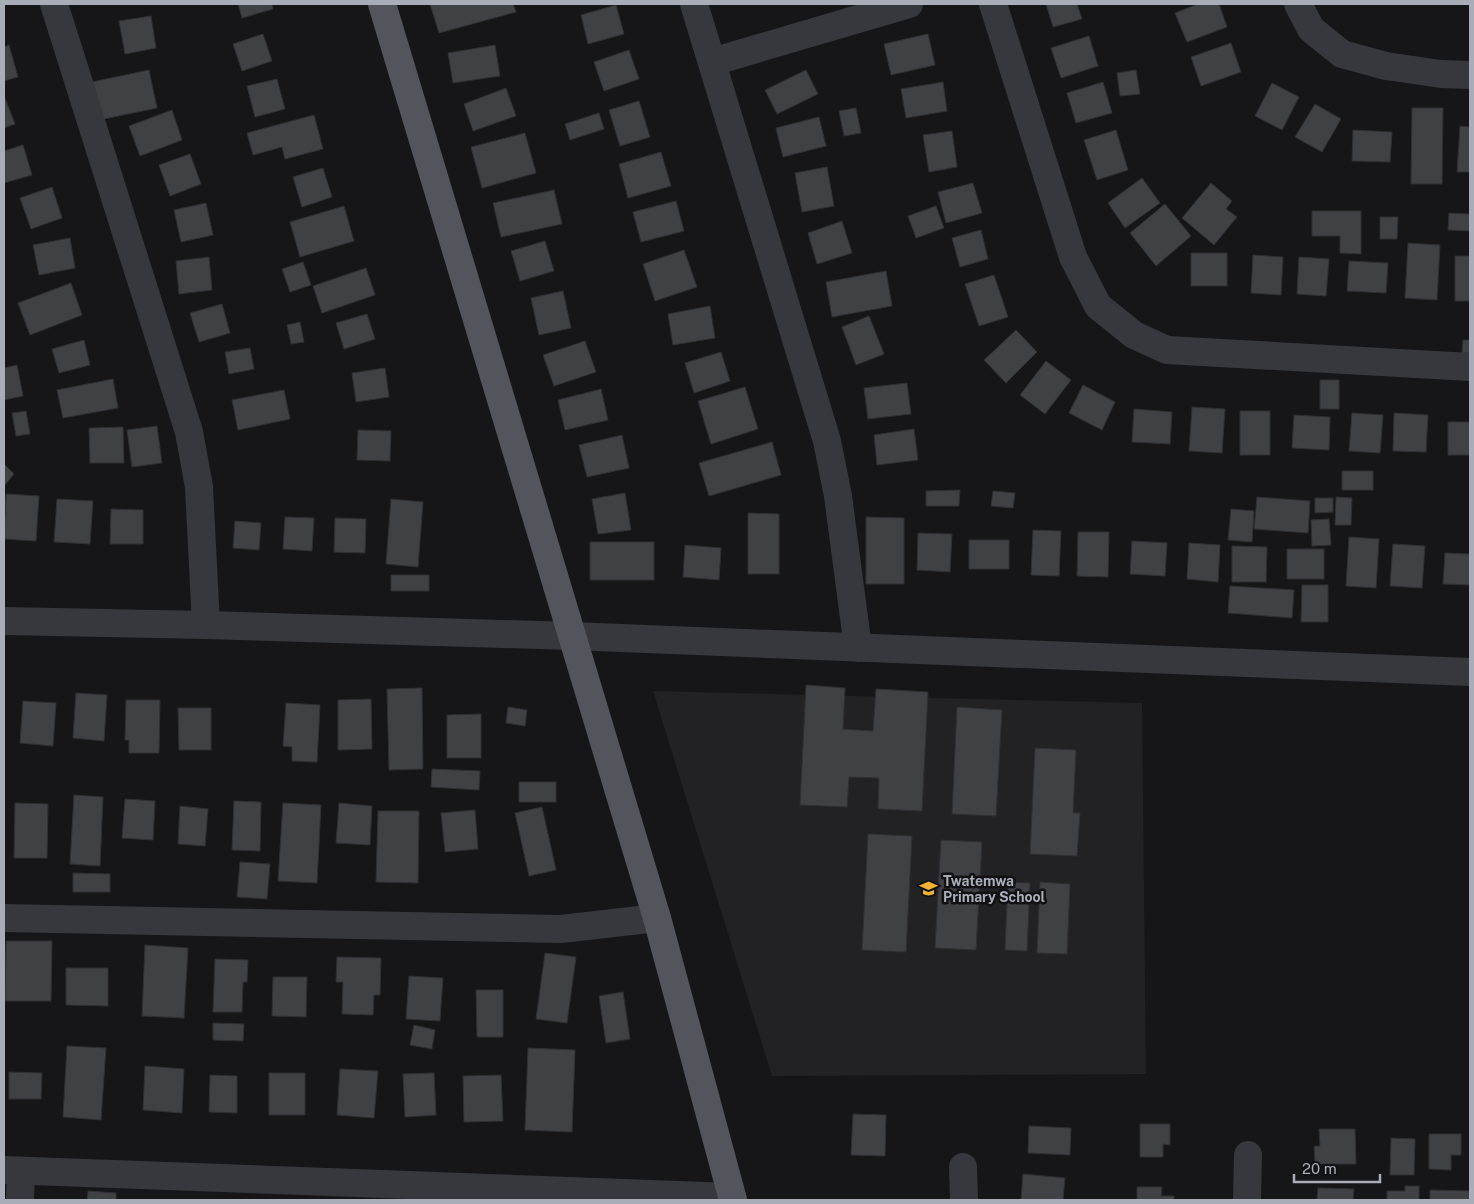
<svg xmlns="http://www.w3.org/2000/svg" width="1474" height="1204" viewBox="0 0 1474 1204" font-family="'Public Sans',sans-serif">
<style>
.built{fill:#222225}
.building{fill:#404145;stroke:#303034}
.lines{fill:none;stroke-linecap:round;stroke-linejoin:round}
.minor{stroke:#37383d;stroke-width:28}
.major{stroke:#53555c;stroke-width:28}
.labels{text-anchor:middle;stroke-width:5;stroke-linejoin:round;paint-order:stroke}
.poi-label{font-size:14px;font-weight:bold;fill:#a8adb8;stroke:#111113;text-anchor:start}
</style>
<rect width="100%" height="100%" fill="#161618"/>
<path class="built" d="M653 691 1142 703 1146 1074 772 1076Z"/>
<path class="building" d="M238 4H272L273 9 242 18Z
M430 4H513L516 12 439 33Z
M1046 4H1077L1082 19 1053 27Z
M1198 4H1219L1227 27 1187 42 1175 13Z
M616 5 624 34 588 44 581 15Z
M151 16 156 48 125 54 119 21Z
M263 34 272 61 242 71 233 44Z
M928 34 935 65 891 75 884 44Z
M1089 36 1098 66 1061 78 1051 48Z
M1231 43 1241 72 1201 86 1191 57Z
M9 45 18 77 4 81V47Z
M495 45 500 76 453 83 448 53Z
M629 50 639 79 604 91 594 62Z
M149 70 157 108 99 120 92 82Z
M806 70 818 94 777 114 765 90Z
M1136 70 1140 94 1120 96 1117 73Z
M277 79 285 109 255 117 247 86Z
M943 82 947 111 906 118 901 89Z
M1103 82 1112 113 1076 123 1067 93Z
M1272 83 1299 97 1282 130 1255 116Z
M506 88 516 116 473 131 464 104Z
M5 98 15 124 4 128V99Z
M639 101 650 137 620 146 609 110Z
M1315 104 1341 119 1322 152 1295 137Z
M856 108 861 133 844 136 839 111Z
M1412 108H1443L1442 184H1411Z
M172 110 182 140 140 156 129 126Z
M599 113 604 129 570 140 565 124Z
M314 115 323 149 285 159 282 147 253 155 247 133Z
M819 117 826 146 783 157 776 128Z
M1460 126 1470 127V172H1457Z
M1116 130 1128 170 1097 180 1084 140Z
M1353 130 1392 132 1390 162 1352 161Z
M952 131 957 167 929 172 923 135Z
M525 133 536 173 482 188 471 147Z
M23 145 32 175 4 183V151Z
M661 152 671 186 628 198 619 164Z
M190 154 201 184 170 196 159 165Z
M827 167 834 206 802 212 795 173Z
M323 168 332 197 302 207 293 177Z
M1142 178 1160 203 1125 228 1108 203Z
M973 183 982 213 946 223 938 192Z
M1211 183 1232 201 1226 209 1237 217 1214 245 1182 218Z
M52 187 62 218 31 229 20 198Z
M554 190 562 224 501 237 493 203Z
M676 201 684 231 641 242 633 212Z
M206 203 213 235 181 242 174 210Z
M1165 204 1191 236 1156 266 1130 233Z
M344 206 354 241 300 257 290 222Z
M936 206 944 228 916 238 908 216Z
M1312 211H1361V254L1340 253V236H1312Z
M1449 213 1470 214V231L1448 230Z
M1380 217H1398L1397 239H1380Z
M842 221 852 253 817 264 808 233Z
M981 230 988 259 960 267 952 238Z
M70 238 75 268 39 275 33 245Z
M545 241 554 271 520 281 511 251Z
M1408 243 1440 245 1437 300 1405 298Z
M684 250 697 287 655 301 643 264Z
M1191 253H1227V286H1191Z
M1253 255 1283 257 1281 295 1251 293Z
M1455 256H1470V301H1455Z
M209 257 212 290 179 294 176 261Z
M1299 257 1329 259 1326 296 1297 294Z
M1349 261 1388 263 1386 293 1347 291Z
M303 262 311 285 290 292 282 269Z
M366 268 375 295 322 313 313 286Z
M886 271 892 306 832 317 826 282Z
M994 275 1008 317 979 326 965 284Z
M71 283 82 315 30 335 18 303Z
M563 291 571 328 539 335 531 298Z
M222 304 230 333 199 342 190 313Z
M710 306 715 338 673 345 668 314Z
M367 314 375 339 344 349 336 323Z
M869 316 884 354 856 365 842 327Z
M300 322 304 342 291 344 287 325Z
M1016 330 1037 352 1006 383 984 360Z
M84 340 90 365 59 373 52 349Z
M1463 340H1470V353H1462Z
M585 341 596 372 554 386 543 355Z
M250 348 254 369 229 374 225 352Z
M721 352 730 381 694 393 685 363Z
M1046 361 1071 380 1045 414 1020 395Z
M17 365 23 396 4 400V368Z
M385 368 389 397 356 402 352 373Z
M113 379 118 408 63 418 57 390Z
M1320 380H1339V409H1320Z
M907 383 911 414 868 419 864 388Z
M1083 385 1115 402 1102 430 1069 413Z
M745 387 758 429 711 444 698 401Z
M601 389 608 420 565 430 558 400Z
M284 390 290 419 238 430 232 400Z
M1192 407 1225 409 1222 453 1189 451Z
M1134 409 1172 412 1170 444 1132 442Z
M26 411 30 434 16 436 12 413Z
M1240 411H1270V455H1240Z
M1352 413 1383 415 1380 453 1349 451Z
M1394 413 1428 415 1426 452 1393 451Z
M1294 415 1330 417 1329 450 1292 448Z
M1448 422H1470V455H1448Z
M157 426 162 463 132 467 127 430Z
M123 427 124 463H90L89 428Z
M914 429 918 460 877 465 874 435Z
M358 430 391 431 390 461 357 460Z
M622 435 629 468 587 477 579 445Z
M772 442 781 475 709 496 699 463Z
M4 464 14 474 4 486Z
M1342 471H1373V490H1342Z
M960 490 959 506H926V491Z
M993 491 1015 493 1013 508 991 506Z
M625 493 631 530 598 534 592 499Z
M6 494 39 496 36 541 4 539Z
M1257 497 1310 501 1308 533 1254 529Z
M1336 497 1352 498 1351 525H1335Z
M1315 498H1333V512L1315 513Z
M57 499 93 501 90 544 54 542Z
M391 499 423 502 418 567 386 564Z
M111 509 143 510V544H110Z
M1231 509 1254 511 1252 542 1228 540Z
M748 513 779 514V574H748Z
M285 517 314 518 312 551 283 549Z
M866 517 904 518V584H866Z
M335 518 366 519 365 553 334 552Z
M1329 519 1331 545 1312 546 1311 520Z
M235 521 261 523 259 550 233 548Z
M1033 530 1061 531 1059 576 1031 575Z
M1078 532H1109L1108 577 1077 576Z
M918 533 952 534 950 572 917 570Z
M1349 537 1379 539 1376 588 1346 586Z
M969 540H1009V569H969Z
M1132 541 1167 543 1165 576 1130 574Z
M590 542H654V580H590Z
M1189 543 1220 545 1218 582 1187 579Z
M1393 544 1425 546 1422 588 1390 586Z
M685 545 721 548 719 580 683 577Z
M1232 546 1267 547 1266 582H1232Z
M1287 549H1324V579H1287Z
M1445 553 1470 554V585L1443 584Z
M391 575H429V591H391Z
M1302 585H1328V622H1301Z
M1230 586 1294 590 1292 618 1228 613Z
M806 685 845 688 843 729 873 731 876 689 928 692 922 811 878 809 879 778 849 777 847 807 800 805Z
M422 688 423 769 389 770 387 689Z
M76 693 107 695 104 741 73 738Z
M371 699 372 749 338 750V700Z
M126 700H160L159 753H129V740H125Z
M23 701 56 703 53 746 20 743Z
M286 703 320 705 317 762 292 761V747L283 746Z
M508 707 527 710 525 726 506 723Z
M957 707 1002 710 996 816 952 814Z
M178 708H211V750H179Z
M481 714V758H447V715Z
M1035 748 1076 750 1073 813H1080L1077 856 1030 854Z
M432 769 480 771 479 790 431 787Z
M519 782H556V802H519Z
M74 795 103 797 100 866 70 864Z
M125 799 155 801 153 840 122 838Z
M234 801 261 802 260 851 232 850Z
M15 803 48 804 47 858H14Z
M283 803 321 805 317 883 278 881Z
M339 803 372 806 370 845 336 843Z
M180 806 208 809 205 846 178 844Z
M542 807 556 870 529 876 515 813Z
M475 810 478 849 445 852 441 813Z
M378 811H419L418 883 376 882Z
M868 834 912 836 906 952 862 950Z
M941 840 982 842 976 950 935 948Z
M240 862 270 864 267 899 237 897Z
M73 873 110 874V892H73Z
M1008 882 1030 883 1027 951 1005 950Z
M1040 882 1070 884 1067 954 1037 953Z
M6 941H52L51 1001H5Z
M145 945 188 948 184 1018 142 1016Z
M545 953 576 957 567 1023 536 1019Z
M337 957 381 958 380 995H374L373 1015 342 1014 343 982H336Z
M215 959 248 960 247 982H243L242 1012H213Z
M66 968H108V1006L66 1005Z
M409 976 443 978 440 1021 406 1019Z
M273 977H307L306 1017 272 1016Z
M476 990H503V1037H477Z
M623 992 630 1039 606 1043 599 996Z
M213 1023 244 1024 243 1041 213 1040Z
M414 1025 435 1030 432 1049 410 1045Z
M67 1046 106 1048 101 1120 63 1117Z
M528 1048 575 1050 572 1132 525 1130Z
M145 1066 184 1069 182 1113 143 1110Z
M340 1069 378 1071 374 1118 337 1115Z
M9 1072 42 1073 41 1099H9Z
M269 1073H305V1115H269Z
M434 1073 436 1115 405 1117 403 1074Z
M210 1075 237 1076V1113L209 1112Z
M501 1075 503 1121 464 1122 463 1076Z
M853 1114 886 1115 885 1156 851 1155Z
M1140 1124H1170V1145L1163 1144V1157H1140Z
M1029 1126 1071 1128 1070 1155 1028 1153Z
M1319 1129H1355L1356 1164H1315L1314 1146H1320Z
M1429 1134H1461V1155H1451V1170L1429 1169Z
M1391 1138 1415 1139 1414 1175H1390Z
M1023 1174 1065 1178 1063 1200H1021Z
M1405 1186H1419V1200H1387V1191H1405Z
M1137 1187H1162L1161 1196H1174V1200H1137Z
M1318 1188 1354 1189 1353 1200H1317Z
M1430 1190 1470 1191V1200H1430Z
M88 1191 116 1193V1200H87Z"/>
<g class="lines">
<path class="minor" d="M54 4 189 432 199 487 206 625
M694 4 827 441 838 496 858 648
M993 4 1073 257 1098 306 1134 335 1167 350 1470 367
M1298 4 1311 29 1342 54 1386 66 1441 74 1470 75
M712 62 909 4
M4 621 206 625 572 636 1470 672
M4 918 561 929 657 918
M963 1167 964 1200
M4 1170 732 1197
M20 1200 21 1171
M1247 1200 1248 1155"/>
<path class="major" d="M382 4 657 918 733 1200"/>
</g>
<defs>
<symbol id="school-bare" viewBox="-9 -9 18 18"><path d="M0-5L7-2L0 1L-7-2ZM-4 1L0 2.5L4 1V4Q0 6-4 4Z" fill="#f2b134" stroke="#111113" stroke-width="2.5" paint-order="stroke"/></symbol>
</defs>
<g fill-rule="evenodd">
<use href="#school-bare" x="916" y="876" width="25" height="25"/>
</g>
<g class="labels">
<g class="poi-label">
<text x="943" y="886">Twatemwa<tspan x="943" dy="16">Primary School</tspan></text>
</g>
</g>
<rect width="1474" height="1204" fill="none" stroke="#a8adb8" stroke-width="10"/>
<path d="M1294 1174v8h86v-8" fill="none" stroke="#a8adb8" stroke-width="2.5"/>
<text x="1302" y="1174" font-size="15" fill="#a8adb8" stroke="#111113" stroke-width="4" paint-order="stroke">20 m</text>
</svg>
